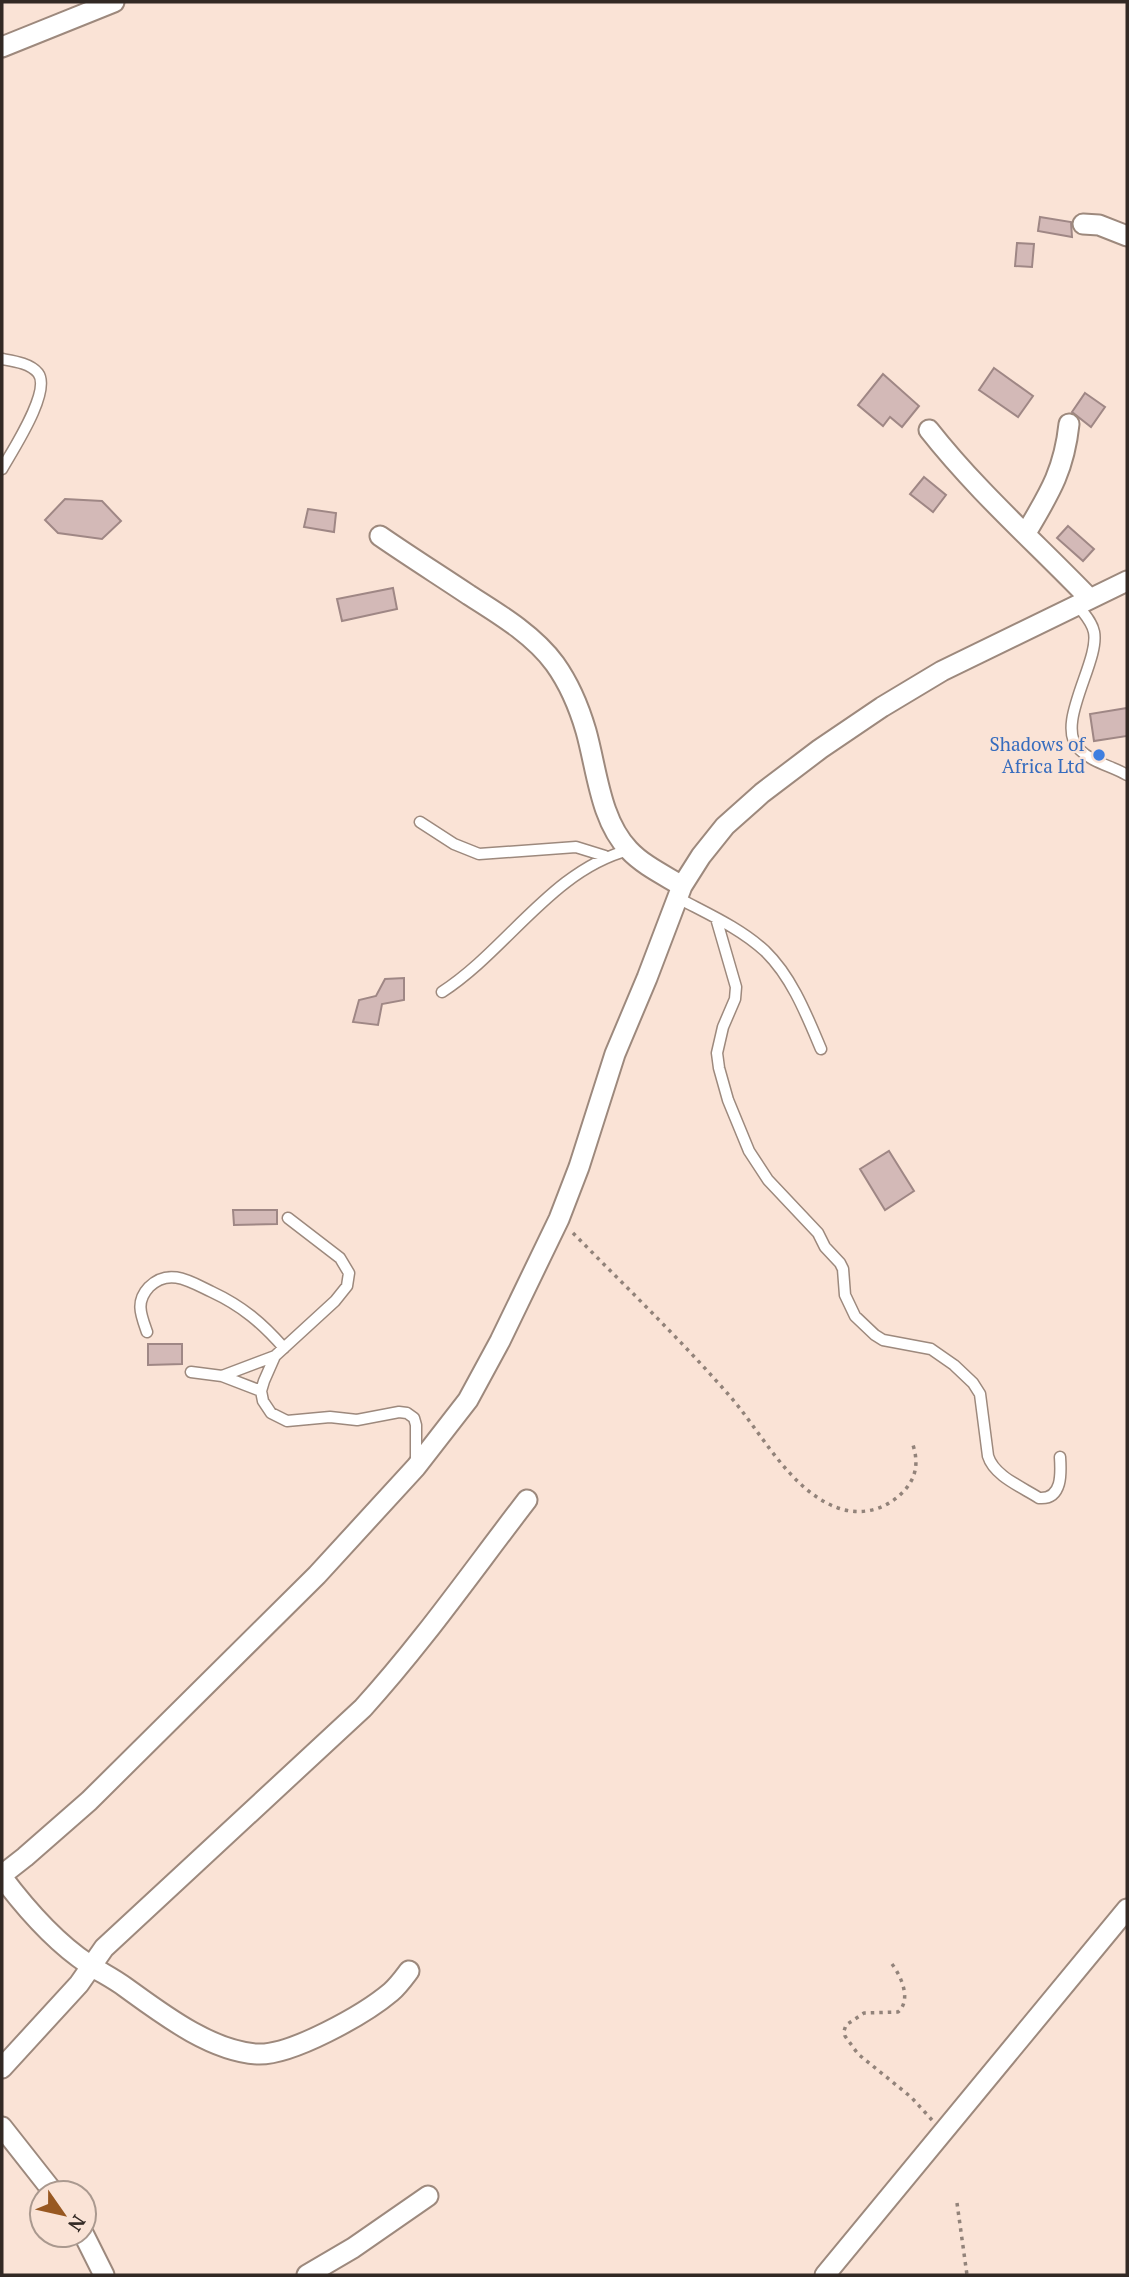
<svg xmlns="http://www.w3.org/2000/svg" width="1129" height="2277" viewBox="0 0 1129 2277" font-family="'PT Serif',serif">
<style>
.building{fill:#d3b9b7;stroke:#9f8785;stroke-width:2}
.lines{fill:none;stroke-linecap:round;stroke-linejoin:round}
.lane-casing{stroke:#9d897d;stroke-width:13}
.street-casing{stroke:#9d897d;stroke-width:23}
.path{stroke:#92837a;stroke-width:3.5;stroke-dasharray:3.5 5;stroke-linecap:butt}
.lane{stroke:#fff;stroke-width:10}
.street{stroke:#fff;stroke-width:19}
.shop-dot{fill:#3f7fe0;stroke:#fae3d6;stroke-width:2.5}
.labels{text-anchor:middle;stroke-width:5;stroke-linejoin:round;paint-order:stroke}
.shop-label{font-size:19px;fill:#366cbe;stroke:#fae3d6;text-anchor:end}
</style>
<rect width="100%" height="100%" fill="#fae3d6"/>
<path class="building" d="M1040 217 1071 222 1072 237 1038 231Z
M1017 243 1034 244 1032 267 1015 266Z
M994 368 1033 396 1018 417 979 390Z
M883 374 919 406 902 427 890 417 883 426 858 405Z
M1085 393 1105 407 1091 427 1072 412Z
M924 477 946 495 933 512 910 494Z
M65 499 102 501 121 521 102 539 58 533 45 520Z
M308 509 336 513 334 532 304 527Z
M1068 526 1094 549 1083 561 1057 538Z
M393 588 397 609 342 621 337 599Z
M1127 708V736L1094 741 1090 714Z
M404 978V1000L382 1004 378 1025 353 1022 359 1000 376 996 385 979Z
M889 1151 914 1191 885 1210 860 1169Z
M233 1210H277V1224L234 1225Z
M148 1344H182V1364L148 1365Z"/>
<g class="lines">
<defs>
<path id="lane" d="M2 359C13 361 30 363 38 373 52 391 12 451 2 469
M1077 604C1083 613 1092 621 1094 632 1100 662 1053 726 1080 750 1093 763 1112 766 1127 775
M420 822 454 844 479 854 576 847 605 856
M678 898C708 914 740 928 765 951 792 977 807 1016 821 1049
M716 918 736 987 735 999 723 1027 717 1053 719 1068 728 1100 749 1151 768 1180 818 1233 825 1247 840 1263 843 1269 845 1295 855 1316 875 1335 883 1340 931 1349 954 1365 973 1383 980 1394 988 1456C994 1476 1022 1487 1039 1498 1063 1500 1061 1472 1060 1457
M442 992C507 950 552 870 629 850
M288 1218 340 1258 349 1273 347 1286 335 1301 275 1356 264 1381 261 1391 263 1401 271 1413 287 1421 330 1417 357 1420 399 1412 407 1413 414 1418 416 1425V1466
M147 1332C141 1315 135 1302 149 1287 169 1267 191 1282 212 1292 242 1306 262 1323 284 1348
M191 1372 222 1376 261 1391
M222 1376 275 1356"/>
<path id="street" d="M2 47 114 2
M1083 224 1099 225 1127 236
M929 430C977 491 1035 542 1089 598
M1026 533C1049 494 1064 471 1069 424
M380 536C409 556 439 575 469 595 499 614 534 635 555 664 570 685 579 707 586 731 597 770 600 820 629 850 643 865 664 875 682 886
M2 1875 25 1857 89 1801 317 1575 416 1467 468 1400 500 1341 559 1219 579 1167 615 1054 647 978 682 886 701 856 725 826 762 793 820 749 882 707 942 671 1127 581
M2 1877C26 1909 55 1942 88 1964 100 1972 113 1978 125 1987 161 2013 210 2051 257 2054 291 2056 365 2014 391 1992 398 1986 403 1979 409 1971
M2 2068 79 1984 104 1948 363 1708C423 1642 473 1570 527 1500
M2 2127 54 2193
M84 2235 104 2275
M307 2275 353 2248 428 2196
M825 2275 1127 1909"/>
</defs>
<use href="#lane" class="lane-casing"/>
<use href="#street" class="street-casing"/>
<path class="path" d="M573 1233C625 1286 679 1338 728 1394 761 1431 789 1490 838 1508 861 1516 885 1510 902 1493 916 1479 919 1464 913 1445
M892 1964C901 1976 912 2000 898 2012L864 2013 846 2025 844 2031 845 2036 858 2054 911 2097 932 2120
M957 2203 967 2275"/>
<use href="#lane" class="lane"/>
<use href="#street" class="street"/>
</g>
<circle class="shop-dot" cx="1099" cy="755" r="7"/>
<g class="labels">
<g class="shop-label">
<text x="1085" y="751">Shadows of<tspan x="1085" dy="22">Africa Ltd</tspan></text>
</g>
</g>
<rect width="1129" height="2277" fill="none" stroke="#322924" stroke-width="7"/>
<g transform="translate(63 2214) rotate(124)"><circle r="33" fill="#fae3d6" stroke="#aa998f" stroke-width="2"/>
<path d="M0-5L12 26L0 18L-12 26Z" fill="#985821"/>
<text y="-10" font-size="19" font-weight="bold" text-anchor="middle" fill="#322924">N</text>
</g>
</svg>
